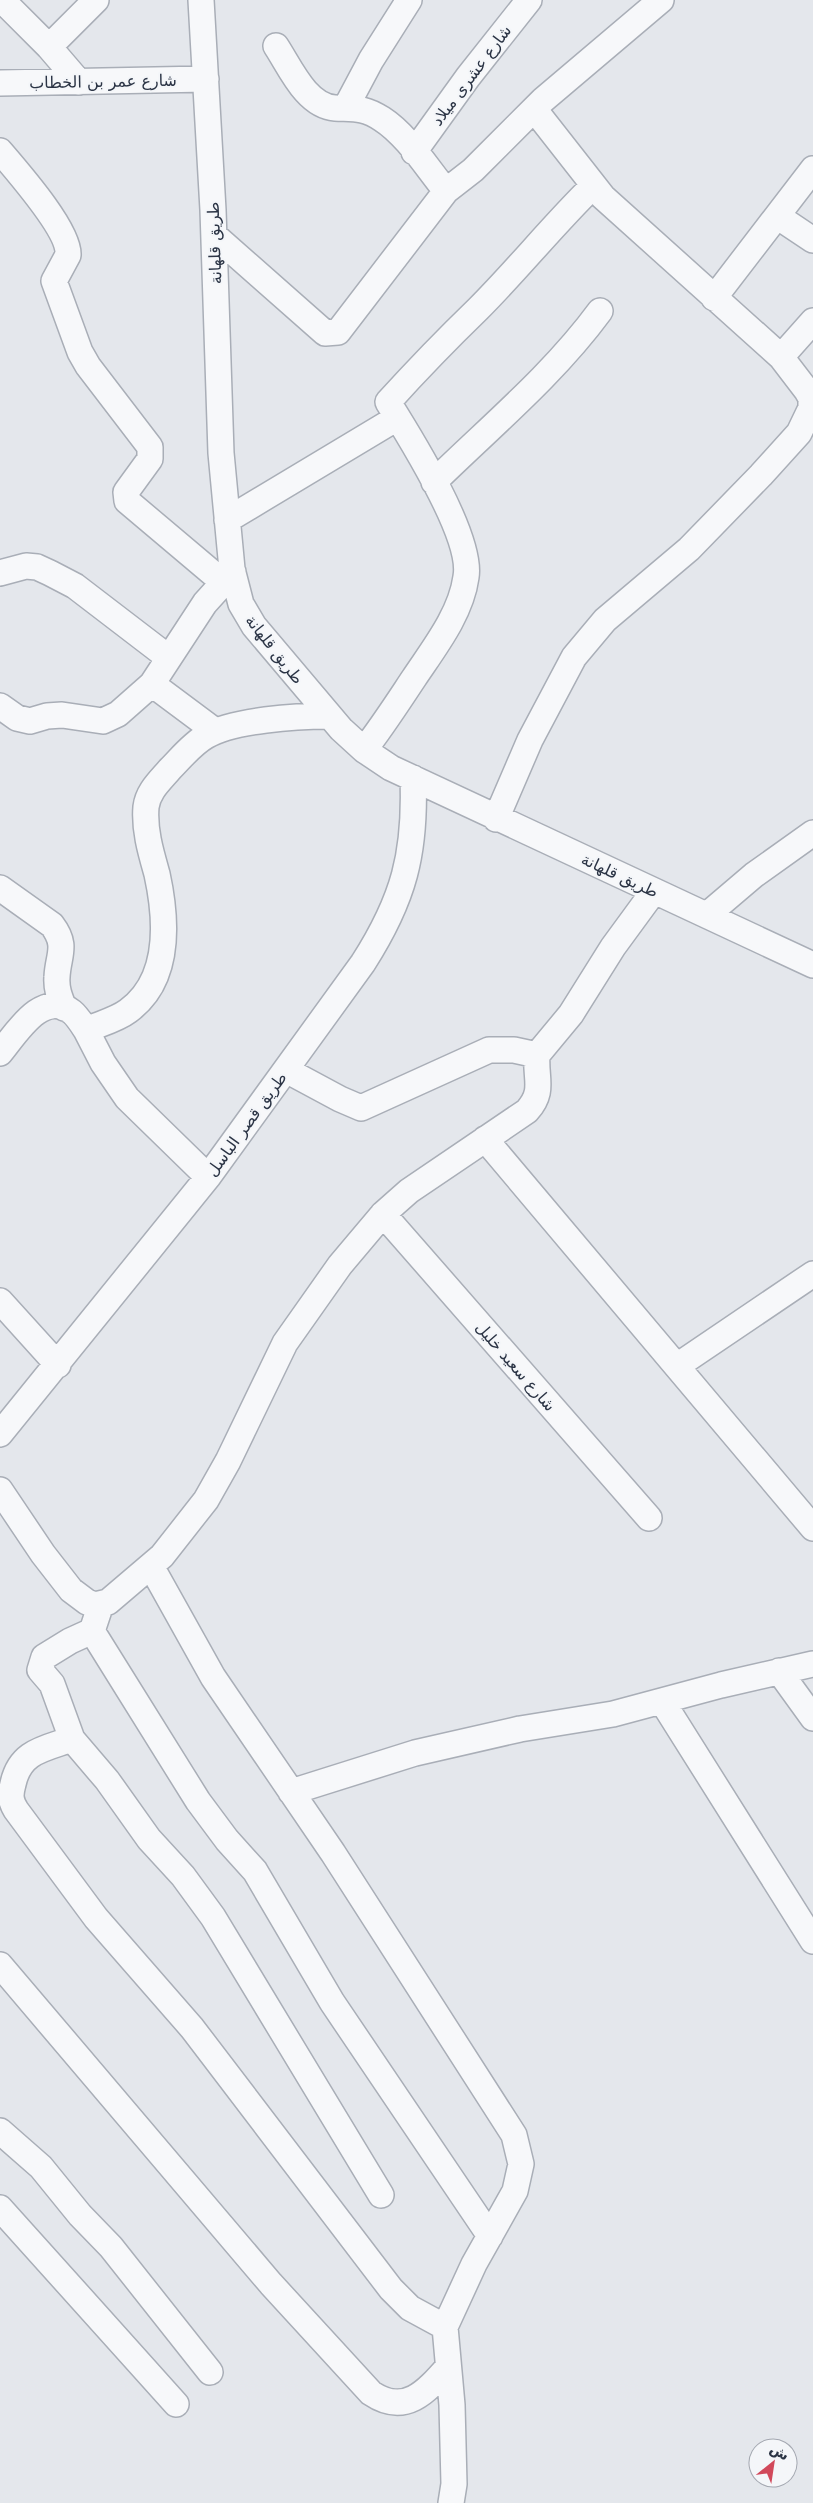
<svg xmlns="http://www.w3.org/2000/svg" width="813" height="2503" viewBox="0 0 813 2503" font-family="'DejaVu Sans','Noto Sans Arabic',sans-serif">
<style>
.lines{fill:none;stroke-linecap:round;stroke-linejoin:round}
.minor-casing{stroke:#a9aeb7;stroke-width:28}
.minor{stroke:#f7f8fa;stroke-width:25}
.labels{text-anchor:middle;stroke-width:4;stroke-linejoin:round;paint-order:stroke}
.street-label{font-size:16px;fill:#2b3445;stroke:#f4f6f9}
</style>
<rect width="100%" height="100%" fill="#e4e7ec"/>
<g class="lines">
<defs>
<path id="minor" d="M2 0 49 47 79 82
M201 0 213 210 221 453 232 569 241 604 254 626 341 729 364 750 391 768 813 965
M276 46C290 67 306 106 335 108 354 109 364 107 382 119 407 135 427 168 446 191
M49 47 96 0
M0 83 206 79
M346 107 371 60 409 0
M0 151C17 171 70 231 68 255L54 281 80 352 88 366 150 447V459L126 492 127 501 223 582
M414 152 468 77 529 0
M777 216 813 240
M214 235 325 333 338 332 446 191 473 170 543 100 661 0
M714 298 813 169
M781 357 813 321
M434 482C490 427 553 375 600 311
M227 520 397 418
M0 573 26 566 37 567 50 573 75 586 169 658
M152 684 215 731
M0 706 17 718 30 721 47 716 62 715 103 721 118 714 152 684 205 603 233 572
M364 750C382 727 398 702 414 678 434 648 461 614 466 577 473 538 410 437 388 402 417 370 447 339 478 309 518 269 553 225 593 186
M496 819 530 740 574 657 605 620 689 549 761 475 799 433 811 408V398L807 391 781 357 603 197 534 109
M0 888 52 925C68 946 58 955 57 977 56 989 60 998 64 1008
M707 915 754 875 813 833
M86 1030 103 1063 127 1098 208 1177
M0 1053C16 1034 42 989 72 1012 77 1016 82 1024 86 1030 99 1024 116 1020 128 1011 171 980 167 920 157 874 151 853 144 830 146 807 148 791 160 781 170 769 181 758 192 744 206 736 233 720 297 716 329 716
M286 1070 340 1099 361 1108 489 1050H514L537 1055
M485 1139 813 1528
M383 1214 649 1518
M0 1301 58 1365
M677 1366 813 1274
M0 1434 208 1177 363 963C404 899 416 853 413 778
M0 1490 43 1554 71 1590 87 1602 95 1605 108 1602 162 1556 206 1500 228 1461 285 1343 340 1265 383 1214 409 1191 527 1111C545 1091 535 1079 537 1055L571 1014 613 947 654 891
M151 1566 213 1677 333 1853 514 2135 521 2164 515 2191 474 2264 445 2327 452 2405 454 2484 451 2503
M101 1604 92 1631 198 1801 227 1840 255 1871 332 2002 490 2236
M92 1631 70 1641 44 1657 40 1670 52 1684 72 1739 107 1780 149 1839 183 1876 213 1917 381 2195
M779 1671 813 1718
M662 1701 813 1941
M72 1739C44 1749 20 1751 13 1784 10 1795 10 1800 16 1810L96 1918 192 2028 391 2289 410 2308 445 2327
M291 1792 415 1753 520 1729 613 1714 721 1685 813 1664
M0 1965 271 2284 371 2393C405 2416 426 2392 448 2367
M0 2131 41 2167 80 2215 111 2247 210 2372
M0 2208 176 2404"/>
</defs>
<use href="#minor" class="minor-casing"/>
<use href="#minor" class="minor"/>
</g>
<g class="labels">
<g class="street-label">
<text transform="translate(471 75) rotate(-53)" y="6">شارع عشرى ميلاد</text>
<text transform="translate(103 81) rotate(-1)" y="6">شارع عمر بن الخطاب</text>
<text transform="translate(214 243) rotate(-92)" y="6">طريق قلهانة</text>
<text transform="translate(275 649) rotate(52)" y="6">طريق قلهانة</text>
<text transform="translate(620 875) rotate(25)" y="6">طريق قلهانة</text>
<text transform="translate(246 1124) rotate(-54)" y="6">طريق قصر الباسل</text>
<text transform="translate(516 1366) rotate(49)" y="6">شارع سعيد خليل</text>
</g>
</g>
<g transform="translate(773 2463) rotate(30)"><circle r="24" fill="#f4f6f9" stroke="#a4a8b1"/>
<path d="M0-4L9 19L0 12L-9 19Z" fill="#d1495b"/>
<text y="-8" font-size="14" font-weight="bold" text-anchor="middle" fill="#2b3445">ش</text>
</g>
</svg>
